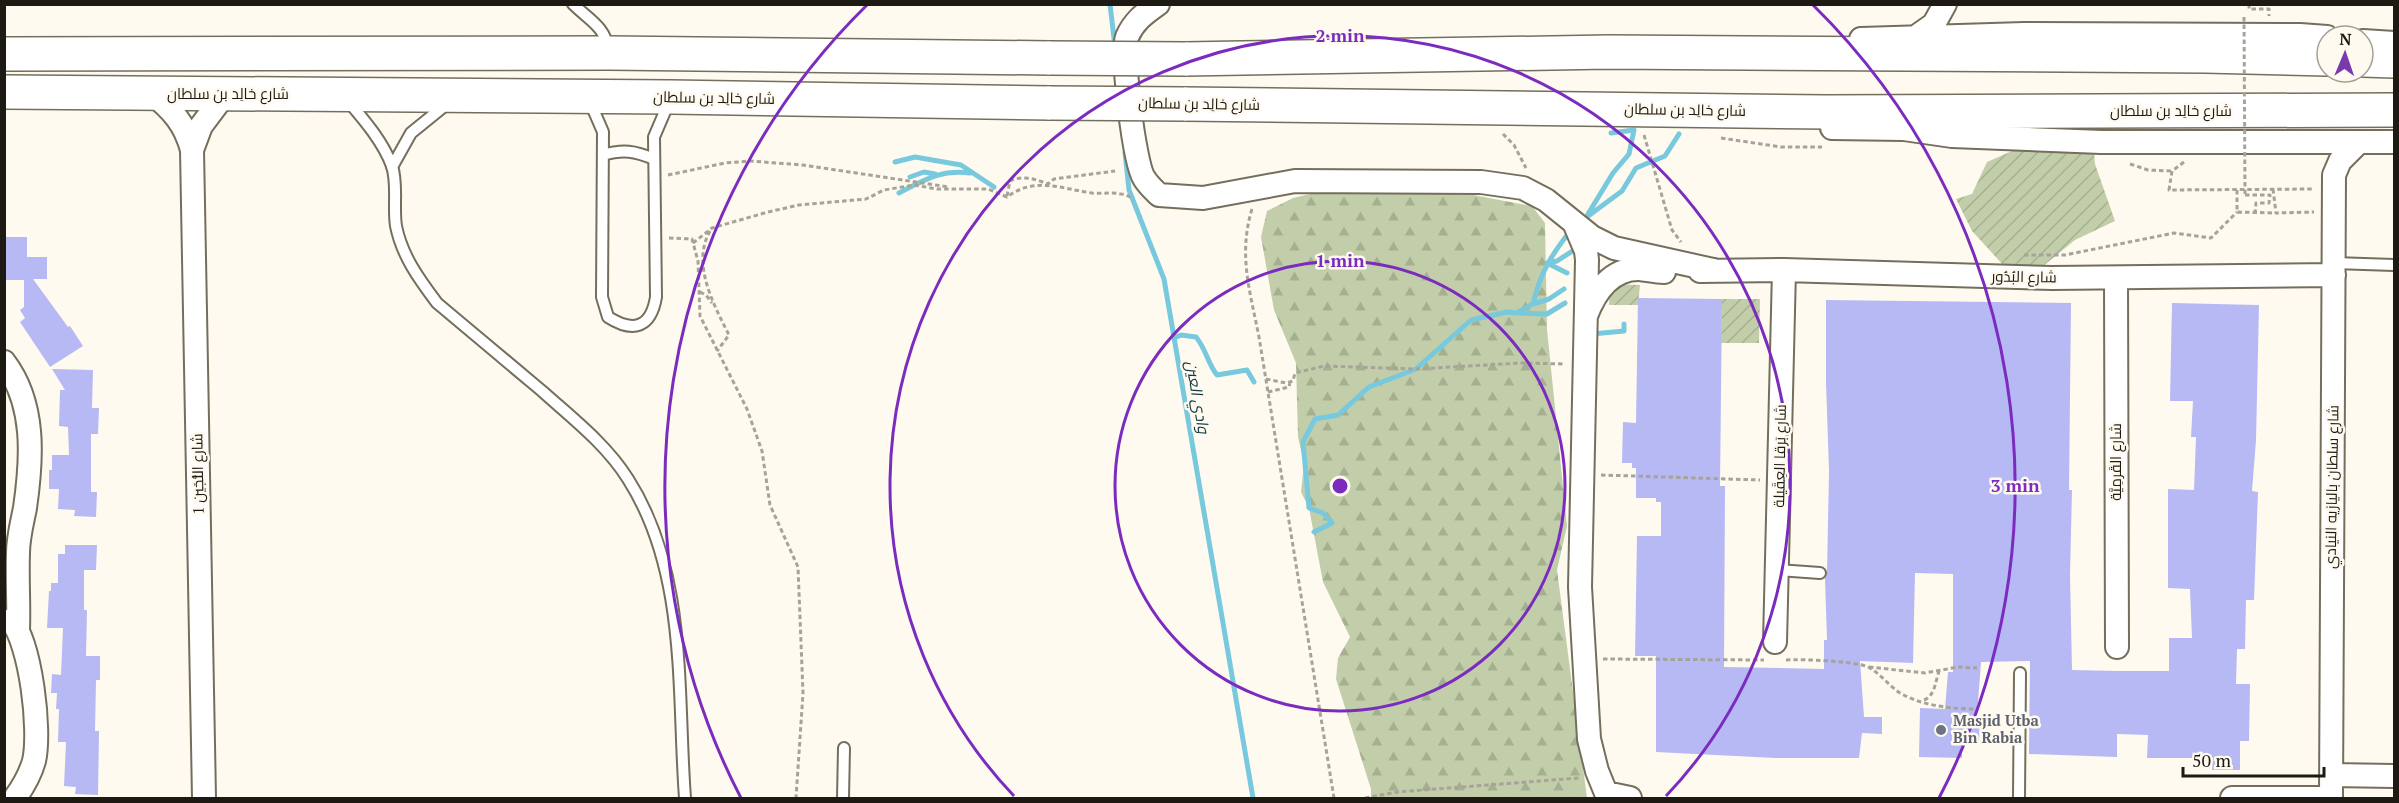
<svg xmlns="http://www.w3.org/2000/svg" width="2399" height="803" viewBox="0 0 2399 803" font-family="'PT Serif',Cairo,serif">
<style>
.forest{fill:url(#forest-firs)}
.garden{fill:url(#garden-furrows)}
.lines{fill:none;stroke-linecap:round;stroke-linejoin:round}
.stream{stroke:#79c9de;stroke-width:5}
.building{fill:#b6b9f4}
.lane-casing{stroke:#746e5c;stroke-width:14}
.street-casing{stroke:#746e5c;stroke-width:26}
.primary-casing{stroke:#746e5c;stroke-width:36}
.path{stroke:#a7a399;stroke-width:3;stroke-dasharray:4.5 3;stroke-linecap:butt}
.lane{stroke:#fff;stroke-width:10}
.street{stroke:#fff;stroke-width:22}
.primary{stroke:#fff;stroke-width:33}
.primary-bridge-casing{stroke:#746e5c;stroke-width:36;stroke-linecap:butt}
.path-bridge{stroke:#a7a399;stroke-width:3;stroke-dasharray:4.5 3;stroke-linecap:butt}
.primary-bridge{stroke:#fff;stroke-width:33}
.ring{fill:none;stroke:#7b2cbf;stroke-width:3}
.worship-dot{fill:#6b7280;stroke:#fffaef;stroke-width:2}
.labels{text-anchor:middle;stroke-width:5;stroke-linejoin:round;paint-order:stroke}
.street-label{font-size:15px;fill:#1c1a13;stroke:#fffaef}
.worship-label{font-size:15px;font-weight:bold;fill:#5b616d;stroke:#fffaef;text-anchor:start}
.water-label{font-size:16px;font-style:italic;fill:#123942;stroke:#fffaef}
.centre{fill:#7b2cbf;stroke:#fffaef;stroke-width:3}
.ring-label{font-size:18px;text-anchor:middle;font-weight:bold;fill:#7b2cbf;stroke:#fffaef;stroke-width:5;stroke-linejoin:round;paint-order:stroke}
</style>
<defs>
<pattern id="forest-firs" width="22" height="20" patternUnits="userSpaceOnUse" patternTransform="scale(1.5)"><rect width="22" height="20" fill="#c1cea9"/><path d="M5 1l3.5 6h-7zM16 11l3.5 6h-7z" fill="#a5b091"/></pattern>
<pattern id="garden-furrows" width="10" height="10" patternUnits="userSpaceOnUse" patternTransform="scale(1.5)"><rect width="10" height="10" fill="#c1cea9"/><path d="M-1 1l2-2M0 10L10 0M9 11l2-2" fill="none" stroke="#a5b091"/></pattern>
</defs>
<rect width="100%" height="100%" fill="#fffaef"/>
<path class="forest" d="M1323 191 1473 195 1532 206 1545 223 1547 329 1567 526 1557 570 1587 798H1371V789L1336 679 1338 658 1350 637 1323 582 1309 508 1301 492 1304 464 1298 437 1296 363 1274 310 1261 237 1267 211 1293 198Z"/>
<path class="garden" d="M2032 150 2094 152 2095 164 2115 221 2075 240 2042 267H2005L1972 231 1956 199 1972 194 1987 162 2012 151Z
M1610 284 1640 285 1638 305H1609Z
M1722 299H1760L1759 343H1721Z"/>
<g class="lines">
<path class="stream" d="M1110 4 1115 47
M1125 152 1129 190 1164 279 1253 798
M895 162 915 157 961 165 994 187
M910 177 924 172 935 174
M899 193C924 180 941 169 970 173
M1588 214 1613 173 1629 154 1634 130 1611 133
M1580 222 1622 191 1636 168 1665 156 1679 134
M1547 263 1557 261 1574 250
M1549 264 1567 273
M1533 304 1549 299 1564 289
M1516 313 1547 314 1565 303
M1592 334 1624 331V324
M1174 338 1181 335 1196 337C1206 349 1208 364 1217 375L1247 370 1254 382
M1314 532 1332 523 1323 513 1309 508 1303 442 1315 419 1338 415 1369 387 1416 369 1471 320 1507 312 1516 313 1533 304C1540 273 1552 254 1571 230"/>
</g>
<path class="building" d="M4 237H27V257H47V279H33L68 327 70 326 83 346 50 367 20 322 25 318 20 310 24 307V280H4Z
M1638 298 1722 299 1720 486H1725L1724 667 1824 669V640H1827L1825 578 1827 573 1829 471 1826 383V300L2071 303 2069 490H2072L2070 575 2072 670 2118 671H2169V638H2192L2190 589 2168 588V489L2194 490 2196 437H2191L2193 401H2170L2172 303 2259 305 2256 440 2252 491 2258 492 2254 600H2246L2245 649H2237L2236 684H2250L2249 741H2240V770H2212L2213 758H2147L2148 735 2117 734V757L2029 754 2030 661 1981 662 1977 716H1980L1979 744H1962V758L1919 757 1920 708 1945 709 1948 672H1953V574L1915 573 1913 663 1860 661 1864 717H1882V734L1862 733 1859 758H1775L1656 752V656H1635L1637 536H1661V502H1656V498H1636V468H1632V463H1622L1623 422 1636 423Z
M52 369 93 370 92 408H99L98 434H91V492H97L96 517 74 516 75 510 58 509 59 489H49V470H52V455H69L68 427 59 426 60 390H65Z
M65 545H97L96 570H84V610H87L86 656H100V680H96L95 731H99L98 795 75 794 76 787 64 786 66 742H58L59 709H56L57 693H51L52 674 61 675 63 628H47L49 591H51V583H58V554H65Z"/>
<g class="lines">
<defs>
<path id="lane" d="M573 4C588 19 606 27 608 50
M348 101C365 121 383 142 392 166 398 184 393 207 396 226 402 256 419 279 437 303 472 332 507 362 542 391 572 418 606 444 628 479 688 573 677 692 685 798
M590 102 603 132 602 297 608 317C633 333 651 328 656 297L654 137 669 102
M603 155C623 149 635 151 654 159
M392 167 411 133 448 103
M2334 263 2394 265
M1777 570 1820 573
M843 798 844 748
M2019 798 2020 673"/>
<path id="street" d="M1158 4C1144 14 1134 21 1127 37 1121 52 1134 163 1144 178 1148 185 1154 190 1159 195L1203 198 1295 181 1481 182 1523 188 1546 200 1592 237 1614 248 1713 270
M1917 36 1934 24 1945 4
M1861 39 2024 34 2300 35 2327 37
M2363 41 2394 43
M151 93C172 109 185 124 192 150L204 798
M1832 128 1904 129 1952 136 2101 142H2394
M192 150 201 126 225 94
M1575 225 1586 251 1587 260 1580 587 1589 739 1597 771 1606 793 1630 798
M1700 271 1784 270 2052 278 2334 275
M2116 278 2117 647
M1586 316C1595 292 1611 268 1640 269 1648 270 1656 272 1664 272
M4 362C36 404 32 459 25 508 22 523 18 538 18 553 17 579 19 605 18 631
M11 620C31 644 41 731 34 761 30 775 23 787 15 798
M1775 642 1784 270
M2332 775 2394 776
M2232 798H2331
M2331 798 2334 175 2340 161 2358 143"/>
<path id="primary" d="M4 54 609 53 1050 58
M1185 59 1608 52 2205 56 2327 59
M2363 60 2394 61
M4 92 671 97 1050 103
M1184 104 1827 112 2394 110"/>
</defs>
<use href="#lane" class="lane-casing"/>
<use href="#street" class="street-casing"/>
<use href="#primary" class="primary-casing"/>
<path class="path" d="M2249 4V9H2269V16
M1503 134 1514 145 1526 168
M1644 135 1672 230 1681 242
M1721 138 1781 147H1822
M2184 162 2172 171 2169 190 2314 189
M2130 164 2148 170 2172 171
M668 175 725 163 750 161 803 165 949 187
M2273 189 2276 213 2314 212
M2237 190V212L2276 213
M2245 195H2270L2269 203H2256L2255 213
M1007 196 1010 181C1022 175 1036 179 1048 184L1054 179 1115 171
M1252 209C1238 255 1250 291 1259 337L1334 798
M710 231C691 264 714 305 729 335L717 351
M669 238 692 239 698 261 700 316 747 409 762 451 770 505 798 567 803 693 796 798
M693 243 712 228 768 212 799 205 866 199 884 190 914 185 937 189H988L1007 197C1035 176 1062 189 1092 193 1102 194 1112 192 1121 194 1125 194 1129 197 1134 198
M2024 255H2065L2174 233 2211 238 2237 212
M700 292 706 295 712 303
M1266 379 1286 383 1293 381 1295 373 1324 366 1416 369 1521 363 1565 364
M1268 392 1289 387 1290 382
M1601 475 1760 480
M1603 659 1764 660
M1786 660C1802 659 1855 661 1868 667 1880 673 1889 686 1900 693 1922 706 1953 709 1976 709
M1869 667 1925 673 1958 667 1977 668
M1924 700C1936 695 1935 680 1940 669
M1365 798 1397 792 1579 778"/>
<use href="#lane" class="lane"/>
<use href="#street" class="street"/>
<use href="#primary" class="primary"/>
<defs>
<path id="primary-bridge" d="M1050 58 1185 59
M1050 103 1184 104"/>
</defs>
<use href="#primary-bridge" class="primary-bridge-casing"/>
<path class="path-bridge" d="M2244 17 2245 195"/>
<use href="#primary-bridge" class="primary-bridge"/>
</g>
<g class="ring">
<circle cx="1340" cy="486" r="225"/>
<path d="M1014 796A450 450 0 1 1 1666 796"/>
<path d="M741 798A675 675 0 0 1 867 5M1813 5A675 675 0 0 1 1939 798"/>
</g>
<circle class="worship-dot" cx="1941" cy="730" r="6"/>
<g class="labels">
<g class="street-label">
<text x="228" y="99">شارع خالِد بن سلطان</text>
<text transform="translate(714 98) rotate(1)" y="5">شارع خالِد بن سلطان</text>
<text transform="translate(1199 104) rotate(1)" y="5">شارع خالِد بن سلطان</text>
<text transform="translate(1685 110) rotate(1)" y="5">شارع خالِد بن سلطان</text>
<text x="2171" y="116">شارع خالِد بن سلطان</text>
<text transform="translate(2024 277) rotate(1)" y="5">شارع البُدُور</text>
<text transform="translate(1780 456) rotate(-89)" y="5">شارع بَرقا العِقَيلة</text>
<text transform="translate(2116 462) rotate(-90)" y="5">شارع القَرمِيَّة</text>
<text transform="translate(198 474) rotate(-91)" y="5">شارع اللُّجَين 1</text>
<text transform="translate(2332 487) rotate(-89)" y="5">شارع سلطان باليازيه النيادي</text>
</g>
<g class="worship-label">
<text x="1953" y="726">Masjid Utba<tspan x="1953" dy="17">Bin Rabia</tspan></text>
</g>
<g class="water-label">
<text transform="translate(1198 397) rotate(80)" y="6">وادي العين</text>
</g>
</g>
<circle cx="1340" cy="486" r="9" class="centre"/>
<g class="ring-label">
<text x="1340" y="42">2 min</text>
<text x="1340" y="267">1 min</text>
<text x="2015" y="492">3 min</text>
</g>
<rect width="2399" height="803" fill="none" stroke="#1c1a13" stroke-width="12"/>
<g transform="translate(2345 54) rotate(2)"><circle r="28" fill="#fffaef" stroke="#a4a097" stroke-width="1.5"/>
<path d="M0-4.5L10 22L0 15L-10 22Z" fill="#7a39ad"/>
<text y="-9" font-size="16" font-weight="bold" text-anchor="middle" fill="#1c1a13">N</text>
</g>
<path d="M2183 767v9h141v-9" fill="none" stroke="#1c1a13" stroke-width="3"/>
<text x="2192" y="767" font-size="18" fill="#1c1a13" stroke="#fffaef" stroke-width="4.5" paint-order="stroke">50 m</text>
</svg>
